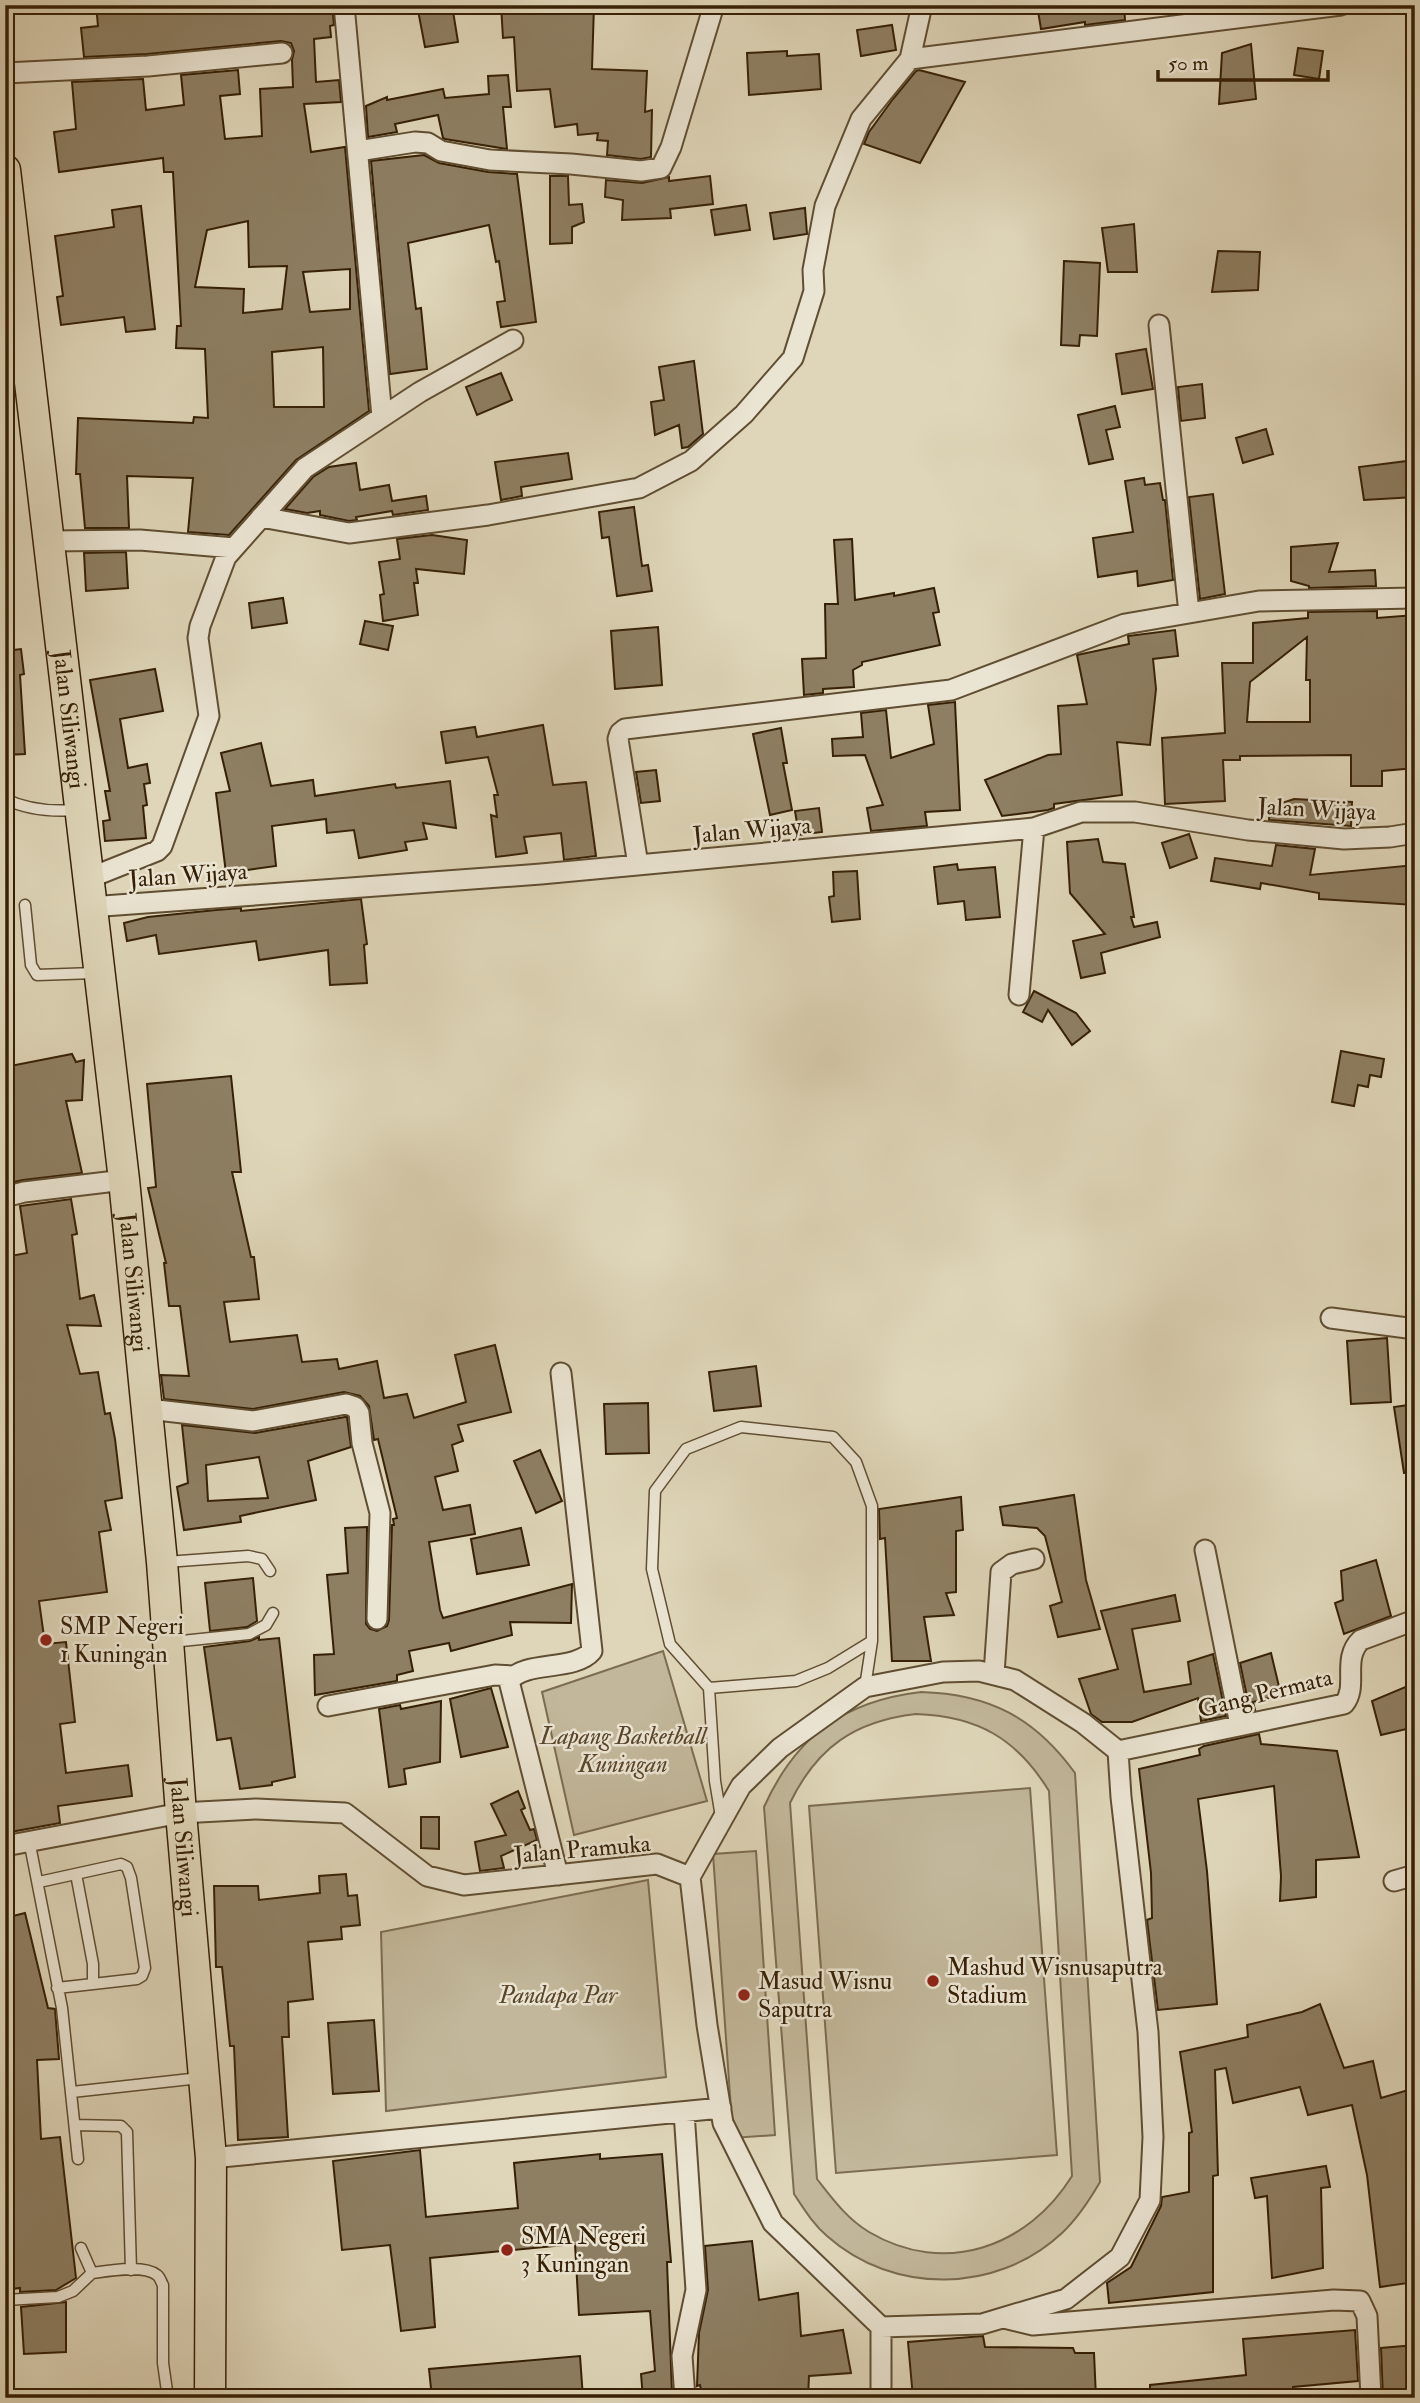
<svg xmlns="http://www.w3.org/2000/svg" width="1420" height="2403" viewBox="0 0 1420 2403" font-family="'IM FELL Double Pica',serif">
<style>
.green{fill:#c2b79a;stroke:#7c6c50;stroke-width:2;fill-rule:evenodd}
.building{fill:#8e7f63;stroke:#362005;stroke-width:2;fill-rule:evenodd}
.lines{fill:none;stroke-linecap:round;stroke-linejoin:round}
.service-casing{stroke:#604e32;stroke-width:13}
.minor-casing{stroke:#604e32;stroke-width:23}
.primary-casing{stroke:#362005;stroke-width:33}
.service{stroke:#eae4d2;stroke-width:10}
.minor{stroke:#eae4d2;stroke-width:19}
.primary{stroke:#dfd6b9;stroke-width:30}
.poi-dot{fill:#8f2418;stroke:#eae4d2;stroke-width:2.5}
.labels{text-anchor:middle;stroke-width:5;stroke-linejoin:round;paint-order:stroke}
.street-label{font-size:24px;fill:#362005;stroke:#eae4d2}
.poi-label{font-size:24px;fill:#362005;stroke:#eae4d2;text-anchor:start}
.park-label{font-size:24px;font-style:italic;fill:#59462a;stroke:#eae4d2}
</style>
<rect width="100%" height="100%" fill="#dfd6b9"/>
<filter id="stains"><feTurbulence type="fractalNoise" baseFrequency=".00286" numOctaves="4"/><feColorMatrix values="0 0 0 0 .2 0 0 0 0 .09 0 0 0 0 .02 0 0 0 .5 -.17"/></filter>
<radialGradient id="worn" r=".72"><stop offset=".6" stop-color="#630" stop-opacity="0"/><stop offset="1" stop-color="#630" stop-opacity=".3"/></radialGradient>
<path class="green" d="M663 1651 707 1801 574 1835 542 1692Z
M921 1692C990 1694 1035 1718 1075 1773L1100 2182C1089 2201 1078 2218 1062 2233 997 2294 893 2295 827 2236 813 2224 804 2209 794 2194L764 1807C796 1736 844 1701 921 1692ZM916 1714C978 1716 1017 1739 1049 1791L1072 2176C1028 2247 945 2277 869 2232 847 2219 832 2198 817 2179L790 1803C817 1747 855 1721 916 1714Z
M1030 1788 1057 2155 836 2173 809 1806Z
M756 1851 775 2135 733 2138 713 1854Z
M648 1880 666 2077 386 2111 381 1932Z"/>
<path class="building" d="M96 5H145V8L173 5H295V8L332 5 334 25 330 26 331 37 314 39 316 82 339 80 341 102 304 104 311 152 345 147 369 411 296 460 229 535 188 532 193 478 127 476 129 528H85L80 474H76L78 418 193 423 194 417 208 418 205 349 176 348 177 326H181L173 172H164L163 158 59 172 54 132 76 129 72 82 143 79 146 110 184 105 181 75 238 70 240 94 220 96 225 139 262 136 260 89 293 87 292 60 294 51 291 43 281 41 147 54 84 57 81 28 98 26ZM248 221 249 267 287 266 282 309 243 313 244 289 195 287 207 230ZM350 269V309L310 312 303 272ZM323 347 324 407H274L272 352Z
M417 5H452L458 42 425 47Z
M501 5H594L592 69 647 71 645 112 652 110 651 157 641 159 607 155 608 141 597 140 598 133 578 135 577 124 555 127 550 89 517 91 514 37 503 38Z
M1037 5H1124L1125 20 1085 25V22L1041 29Z
M892 25 896 50 861 56 857 30Z
M1251 44 1256 99 1219 104 1222 53Z
M1298 48 1323 51 1319 79 1294 75Z
M787 51V56L819 54 821 89 749 95 747 53Z
M919 70 965 82 920 163 864 144 869 132 893 99 916 71Z
M508 75 511 107H503L507 149 445 139 443 138 438 115 395 124 397 132 368 137 366 106 387 97V100L443 89 445 98 489 94 488 76Z
M424 155 439 163 488 172 517 174 536 322 501 327 497 302 505 301 499 261 496 262 489 225 408 243 416 309 421 308 427 369 390 374 371 161Z
M550 176H568L569 205 582 204 584 222 572 227V243L550 244Z
M710 176 713 204 670 209 671 218 622 220 623 200 605 197 606 180 642 183 669 177V181Z
M746 205 750 230 715 235 711 210Z
M141 206 155 329 126 332 124 317 61 325 57 297 63 296 55 236 114 227 112 210Z
M805 208 807 234 774 239 770 213Z
M1134 224 1137 272H1108L1102 228Z
M1218 251 1260 252 1258 290 1212 292Z
M1064 261 1100 263 1097 336 1080 335 1079 346 1061 345Z
M1146 349 1153 389 1122 394 1116 354Z
M694 361 703 434 688 447 682 448 679 425 655 435 651 402 664 400 659 367Z
M501 373 512 400 477 415 466 387Z
M1202 384 1205 418 1181 421 1178 387Z
M1115 406 1120 427 1106 430 1113 459 1089 464 1078 415Z
M1266 429 1273 454 1243 463 1236 438Z
M568 453 572 479 521 487 522 496 501 500 495 462Z
M1415 460V497L1364 500 1359 467Z
M356 463 360 490 389 485 392 501 426 496 428 510 393 515 392 511 356 517 357 520 349 521 320 515V511L307 513 285 509 313 477 329 467Z
M1144 478 1145 485 1160 483 1163 500H1165L1173 580 1138 586 1137 571 1098 577 1093 538 1133 532 1125 481Z
M1213 494 1225 594 1200 599 1189 497Z
M634 507 642 566 648 565 652 591 617 596 609 537 602 538 599 512Z
M432 535 467 540 464 574 416 569 418 583H414L418 615 383 621 380 595 384 594 379 562 400 559 397 539Z
M852 539 855 600 894 593V596L934 588 939 612 933 613 940 645 862 662V665L853 670 854 687 823 689V693L804 695 802 659 826 658 825 604H838L834 540Z
M1338 543 1329 572 1375 570 1376 586 1309 588V586L1291 581V547Z
M126 552 128 588 86 591 84 553Z
M283 598 287 623 252 628 249 603Z
M1377 611V618L1415 615V708H1411L1415 768 1382 771V786H1351V755L1240 756V760H1223L1225 801 1165 804 1162 738 1225 733 1222 663H1253V623L1308 618V612ZM1307 637 1306 680H1310V722H1247L1250 682Z
M365 621 393 626 388 650 360 644Z
M658 627 662 685 615 689 611 631Z
M1175 630 1178 656 1153 659 1156 689 1150 745 1117 742 1122 795 1054 804V808L1048 810 1002 816 985 780 1048 755 1061 754 1058 706 1087 704 1077 655 1129 644 1128 636Z
M21 649 24 674 20 675 25 754 5 755V651Z
M155 669 163 711 120 719 128 768 147 764 150 783 144 784 147 805 143 806 146 838 105 841 103 821 110 820 105 791H110L90 680Z
M955 702 960 810 925 812 927 826 871 831 867 808 883 805 865 755 833 756 832 739 863 737 861 713 886 710 891 758 934 744 928 705Z
M543 725 553 785 586 782 596 856 564 860 561 833 524 837 527 853 496 857 491 815 497 817 494 795H498L488 757 446 763 441 732 475 727 477 737Z
M781 728 787 763H783L792 810 770 815 753 734Z
M261 743 271 786 313 780 315 796 395 784 396 788 450 781 456 828 423 823 427 839 405 842 407 850 359 858 354 830 327 833 326 819 272 826 276 866 226 873 216 793 230 791 221 753Z
M656 770 660 801 641 803 636 772Z
M1294 799 1352 802 1351 826 1269 820 1270 807Z
M819 808 822 832 799 835 795 811Z
M1189 834 1197 858 1170 868 1162 843Z
M1098 839 1103 862 1125 864 1134 917H1131L1134 927 1157 922 1160 937 1101 953 1105 973 1081 978 1073 941 1105 934 1070 893 1067 842Z
M1276 845 1315 849 1310 875 1415 865V905L1319 899V893L1261 883 1260 889 1211 881 1215 858 1272 866Z
M957 864 958 870 995 867 1000 917 966 920 964 901 938 904 934 867Z
M857 871 860 919 832 922 829 897 834 896 833 872Z
M361 899 367 944 364 945 367 983 330 985 328 950 259 960 256 941 159 954 156 935 127 941 124 923 148 917 216 910 241 908V911Z
M1034 991 1076 1013 1090 1031 1072 1045 1048 1010 1042 1022 1023 1012Z
M1341 1051 1384 1059 1381 1077 1370 1075 1368 1087 1358 1085 1354 1106 1332 1102Z
M72 1054 76 1062 84 1060 82 1100 66 1101 82 1173 23 1180 5 1184V1067Z
M231 1076 241 1172H232L251 1257H254L259 1299 224 1302 230 1342 297 1335 302 1362 337 1359 339 1369 377 1361 384 1398 407 1394 414 1418 466 1402 455 1355 495 1345 511 1412 458 1425 463 1441 452 1445 458 1471 435 1477 443 1510 470 1505 475 1534 429 1542 440 1610 443 1618 572 1584 571 1623 510 1622 512 1635 451 1651 449 1643 409 1651 413 1671 397 1675V1681L315 1695 314 1655 334 1654 327 1575 348 1573 345 1528 367 1527 366 1624 370 1629 377 1631 387 1626 389 1620 392 1525H394L393 1519 397 1518 378 1439 374 1440 369 1406 360 1396 344 1392 253 1409 164 1399 161 1375 189 1376 180 1306H169L164 1263H166L148 1188 156 1187 147 1084Z
M71 1199 77 1234 72 1235 80 1299 94 1295 101 1326 67 1325 80 1374 98 1372 105 1414 110 1413 115 1439 122 1498 105 1501 111 1530 99 1532 107 1592 39 1601 45 1644 66 1642 75 1722 60 1724 66 1773 128 1765 132 1796 58 1806 60 1823 5 1833V1257L27 1253 20 1206Z
M1387 1338 1391 1402 1351 1404 1347 1341Z
M756 1366 761 1406 714 1411 709 1372Z
M648 1403 649 1453 606 1454 604 1404Z
M1415 1404V1472L1404 1473 1394 1407Z
M345 1417H347L351 1447 308 1461 316 1500 240 1516 241 1522 184 1530 177 1487 188 1483 182 1425 255 1433ZM259 1457 268 1498 208 1501 206 1465Z
M540 1450 562 1501 536 1513 514 1461Z
M1074 1495 1086 1580 1100 1629 1058 1637 1050 1606 1062 1602 1045 1536 1037 1528 1003 1525 1000 1507Z
M961 1497 963 1530 956 1531V1592L946 1593 954 1615 924 1617 931 1661H892L885 1538 880 1539 879 1509Z
M521 1528 529 1565 477 1574 471 1539Z
M1376 1560 1391 1616 1344 1634 1335 1603 1343 1600 1341 1571Z
M253 1578 257 1621 247 1627 210 1631 205 1583Z
M1175 1595 1180 1621 1132 1629 1144 1692 1191 1684 1188 1662 1213 1654 1226 1716 1201 1721 1198 1698 1132 1722H1102L1091 1714 1079 1679 1118 1669 1101 1611Z
M259 1637V1640L279 1638 295 1777 272 1782V1785L240 1789 231 1738 217 1740 204 1647 250 1641Z
M1271 1653 1281 1695 1253 1702 1255 1710 1250 1711 1240 1663Z
M1410 1685 1415 1700V1727L1381 1735 1372 1701Z
M491 1688 508 1747 461 1757 450 1699Z
M441 1701 440 1762 404 1769 406 1784 389 1787 379 1709 400 1705 401 1709Z
M1259 1734 1261 1744 1337 1751 1359 1857 1316 1860V1897L1280 1901 1281 1876 1274 1786 1198 1799 1207 1871 1217 2004 1158 2010 1147 1920 1152 1918 1151 1873 1139 1769 1200 1755 1199 1749 1204 1746Z
M518 1791 525 1808 521 1810 530 1830 534 1829 537 1840 501 1856 504 1868 480 1871 475 1842 506 1835 491 1804Z
M421 1817H439V1849L421 1848Z
M346 1874 348 1896 357 1895 360 1925 341 1927 342 1939 308 1942 313 1999 288 2002 289 2037H282L288 2137 238 2140 234 2046H230L222 1967H216L214 1886H258L259 1900 320 1893 319 1876Z
M25 1913 48 2008 55 2009 59 2059 37 2060 41 2139 60 2137 76 2278 56 2290 20 2292V2288L5 2290V1918Z
M1320 2004 1344 2068 1373 2061 1381 2098 1415 2088V2282L1380 2287 1367 2175 1352 2105 1308 2115 1300 2087 1233 2103 1226 2068 1215 2070 1218 2175 1213 2176V2292L1109 2303 1107 2283 1131 2267 1161 2206 1162 2197 1189 2192V2133L1192 2132 1180 2052 1248 2037 1247 2025 1302 2012Z
M374 2020 379 2091 333 2094 328 2023Z
M420 2150 426 2217 518 2208 514 2163 600 2154V2159L662 2154 671 2262H667L672 2393 657 2398H643L641 2374 655 2371 650 2311 579 2315 575 2244 430 2258 435 2327 401 2331 390 2245 342 2250 333 2161Z
M1326 2166 1330 2187 1321 2188 1323 2268 1272 2278 1267 2196 1255 2198 1251 2178Z
M752 2241 759 2300 798 2293 801 2336 843 2330 851 2373 809 2376 808 2398H703L700 2385 697 2386 699 2333 708 2290 705 2246Z
M66 2302V2352L24 2354 21 2307Z
M1355 2330 1358 2381 1293 2387 1294 2398H1150V2385L1246 2375 1243 2339Z
M983 2336 985 2347 1073 2348 1075 2353H1094L1096 2398H913L908 2342Z
M1415 2345V2398H1383L1381 2348Z
M580 2356 583 2398H432L429 2369Z"/>
<g class="lines">
<defs>
<path id="service" d="M5 799C28 810 51 812 76 810
M25 905 31 965 37 975 95 973
M166 1562 248 1556 262 1559 270 1571
M172 1642 249 1634 266 1625 273 1613
M709 1688 796 1681 828 1668 872 1641
M721 1817 715 1781 709 1688 670 1644 652 1569 655 1491 686 1449 741 1427 833 1437 856 1462 872 1506V1641L865 1687
M29 1840 62 2008 78 2159
M39 1882 121 1864 127 1867 131 1878 145 1968 142 1976 137 1979 93 1984
M57 1988 93 1984V1964L76 1874
M72 2092 200 2078
M75 2125 121 2126 127 2132 131 2270
M81 2248 92 2273C107 2271 144 2264 157 2275 160 2277 161 2282 163 2285V2363L168 2398
M5 2300 58 2297 73 2291 92 2273"/>
<path id="minor" d="M344 5 382 417
M910 59 1341 5
M5 73 148 66 282 53
M358 151 415 142 428 143 441 151 490 160 571 164 641 171 661 168 671 147 714 5
M1159 325 1189 613
M261 517 349 533 488 515 639 488 691 461 744 414 793 358 814 291 813 270 825 206 861 119 910 59 922 5
M49 541 140 540 234 548
M638 865 618 739 620 733 625 729 951 690 1125 624 1259 601 1415 598
M87 879 157 851 162 846 209 716 198 638 200 626 226 557 305 468 420 392 513 340
M90 907 541 874 1034 828 1081 812H1135L1248 830 1344 839 1390 837 1415 833
M1019 995 1034 828
M5 1197 24 1192 124 1180
M1331 1318 1415 1329
M148 1409 253 1421 346 1404 355 1407 359 1413 362 1443 380 1513 377 1619
M1205 1550 1240 1725
M994 1674 1001 1572 1012 1564 1034 1559
M328 1706 495 1675 513 1676
M1118 1751 1344 1704C1359 1686 1341 1659 1361 1640L1415 1620
M5 1846 181 1813 256 1809 345 1813 427 1876 464 1885 657 1864 690 1877 707 2025 723 2123 773 2223 881 2327V2398
M558 1875 509 1681C525 1660 574 1672 592 1651L561 1373
M690 1877 741 1786 780 1748 865 1687 943 1672 979 1671 1015 1680 1083 1723 1118 1751 1121 1797 1148 2032 1153 2137 1150 2200 1120 2257 1066 2299 982 2324 881 2327
M1394 1881 1415 1875
M684 2112 696 2290 682 2356 685 2398
M211 2158 721 2108
M1004 2318 1033 2325 1334 2300 1360 2301 1367 2316 1371 2398"/>
<g id="primary">
<path id="s1" d="M5 170 124 1180 162 1562 181 1813 211 2158 210 2398"/>
</g>
</defs>
<use href="#service" class="service-casing"/>
<use href="#minor" class="minor-casing"/>
<use href="#primary" class="primary-casing"/>
<use href="#service" class="service"/>
<use href="#minor" class="minor"/>
<use href="#primary" class="primary"/>
</g>
<g class="poi-dot">
<circle cx="46" cy="1640" r="7"/>
<circle cx="933" cy="1981" r="7"/>
<circle cx="744" cy="1995" r="7"/>
<circle cx="507" cy="2250" r="7"/>
</g>
<g class="labels">
<g class="street-label">
<text dy="8" stroke="none"><textPath href="#s1" startOffset="553">Jalan Siliwangi</textPath></text>
<text transform="translate(1317 809) rotate(3)" y="8">Jalan Wijaya</text>
<text transform="translate(752 830) rotate(-5)" y="8">Jalan Wijaya</text>
<text transform="translate(188 875) rotate(-4)" y="8">Jalan Wijaya</text>
<text dy="8" stroke="none"><textPath href="#s1" startOffset="1120">Jalan Siliwangi</textPath></text>
<text transform="translate(1265 1693) rotate(-14)" y="8">Gang Permata</text>
<text dy="8" stroke="none"><textPath href="#s1" startOffset="1687">Jalan Siliwangi</textPath></text>
<text transform="translate(582 1849) rotate(-5)" y="8">Jalan Pramuka</text>
</g>
<g class="poi-label">
<text x="60" y="1634">SMP Negeri<tspan x="60" dy="28">1 Kuningan</tspan></text>
<text x="947" y="1975">Mashud Wisnusaputra<tspan x="947" dy="28">Stadium</tspan></text>
<text x="758" y="1989">Masud Wisnu<tspan x="758" dy="28">Saputra</tspan></text>
<text x="521" y="2244">SMA Negeri<tspan x="521" dy="28">3 Kuningan</tspan></text>
</g>
<g class="park-label">
<text x="623" y="1744">Lapang Basketball<tspan x="623" dy="28">Kuningan</tspan></text>
<text x="558" y="2003">Pandapa Par</text>
</g>
</g>
<rect width="1420" height="2403" fill="none" stroke="#dfd6b9" stroke-width="28"/>
<rect x="7" y="7" width="1406" height="2389" fill="none" stroke="#362005" stroke-width="3.5"/>
<rect x="14" y="14" width="1392" height="2375" fill="none" stroke="#362005" stroke-width="2"/>
<path d="M1158 70v10h170v-10" fill="none" stroke="#362005" stroke-width="3.5"/>
<text x="1168" y="70" font-size="21" fill="#362005" stroke="#eae4d2" stroke-width="5" paint-order="stroke">50 m</text>
<rect width="100%" height="100%" filter="url(#stains)"/>
<rect width="100%" height="100%" fill="url(#worn)"/>
</svg>
